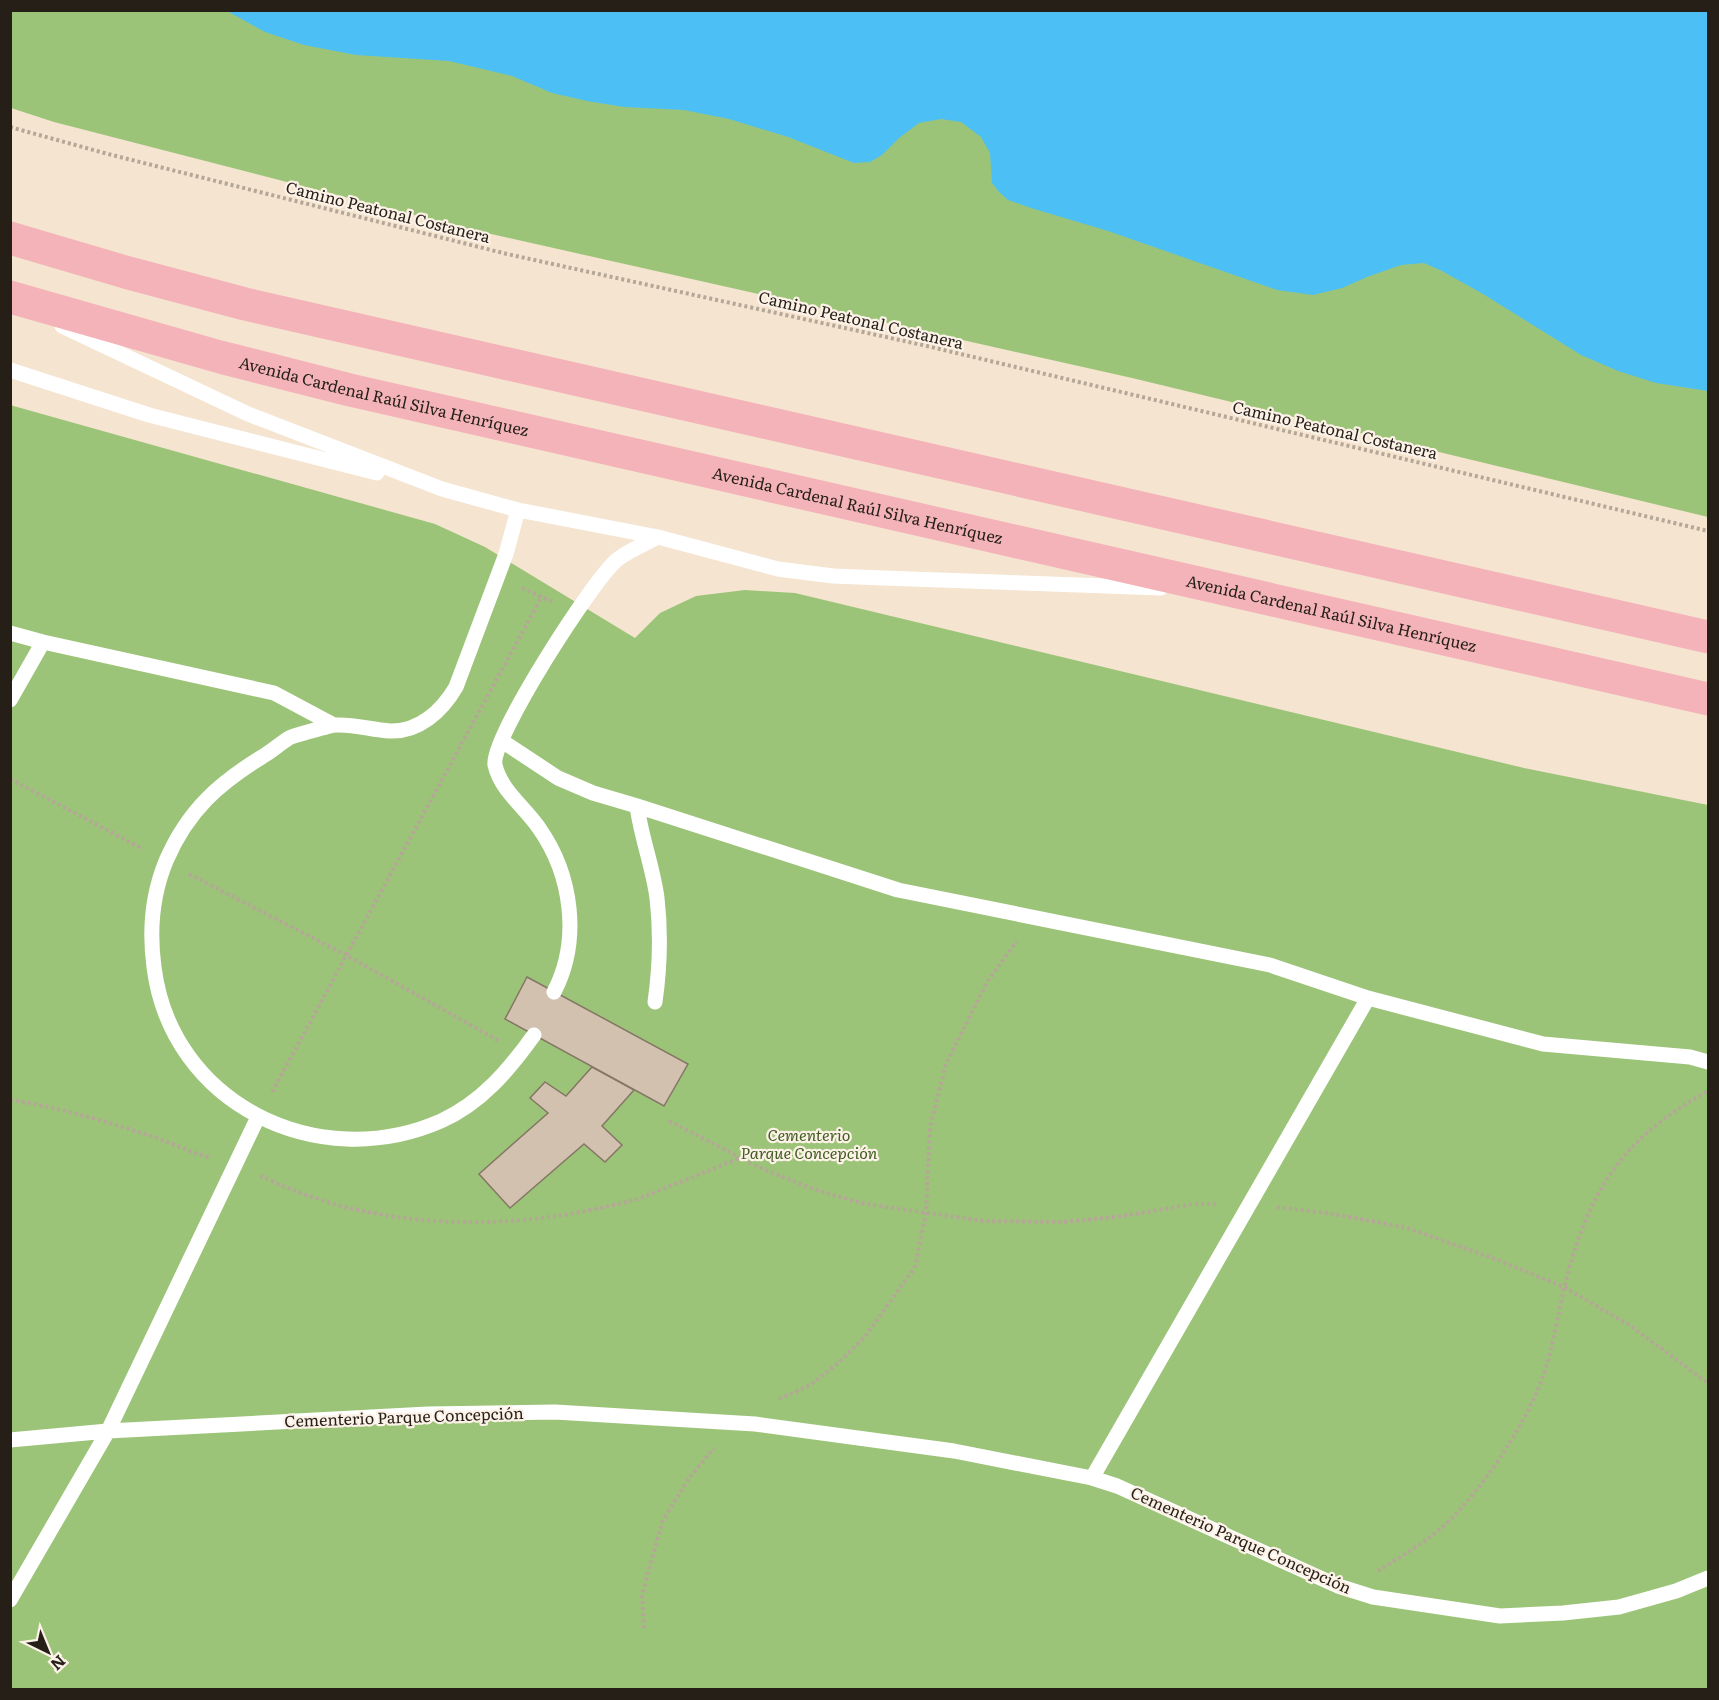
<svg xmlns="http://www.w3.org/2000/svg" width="1719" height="1700" viewBox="0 0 1719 1700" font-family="Literata,serif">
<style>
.green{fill:#9cc478}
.water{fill:#4cc0f4}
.building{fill:#d1c1ae;stroke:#857665;stroke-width:1.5}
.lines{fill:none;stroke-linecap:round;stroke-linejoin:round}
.path{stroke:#b4a797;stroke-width:4;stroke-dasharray:3 3;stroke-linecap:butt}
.service{stroke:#fff;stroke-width:15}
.primary{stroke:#f4b3b9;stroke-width:33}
.labels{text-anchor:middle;stroke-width:4.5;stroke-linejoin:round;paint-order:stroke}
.street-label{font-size:16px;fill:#251f18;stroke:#fdf2e7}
.park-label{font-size:16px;font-style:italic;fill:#3f5d20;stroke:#fdf2e7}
</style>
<rect width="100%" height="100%" fill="#f5e4d0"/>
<path class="green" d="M11 11H1708V517L1132 378 469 229 54 122 11 108Z
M10 405 435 524 485 547 635 638 660 613 696 596 745 590 795 593 1524 768 1708 805V1689H11Z"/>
<path class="water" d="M227 11H1708V391L1656 383 1618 371 1581 355 1483 294 1442 271 1424 263 1401 265 1367 277 1342 288 1313 295 1277 290 1108 231 1031 208 1008 200 999 192 992 183 990 153 981 137 961 122 941 119 919 123 899 138 882 155 870 162 854 163 788 137 729 119 684 110 624 107 587 101 552 93 512 76 449 61 356 55 304 45 265 32Z"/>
<path class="building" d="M527 977 688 1064 664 1106 505 1019Z
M592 1067 634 1090 602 1126 622 1145 605 1162 584 1144 510 1208 479 1174 548 1113 530 1098 545 1082 566 1096Z"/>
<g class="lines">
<path class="path" d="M10 127 108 154 507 254 927 346 1708 531
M522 588 553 602
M10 779 143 849
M189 874 346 955 499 1041
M272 1092 542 596
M10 1100C58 1107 108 1122 154 1137 173 1144 191 1152 210 1158
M669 1121 763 1169 813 1189 865 1204 984 1221 1064 1222 1116 1217 1194 1204H1219
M260 1176C275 1182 290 1190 306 1195 410 1232 528 1229 633 1200 645 1197 656 1192 667 1187 691 1178 715 1168 739 1158
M1277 1207 1334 1214 1407 1228 1495 1259 1564 1287 1629 1325 1708 1383
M779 1399 810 1385 837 1364 864 1338 915 1267 926 1212 930 1127 946 1064 987 982 1017 941
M1378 1571C1403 1555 1431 1539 1452 1518 1486 1482 1515 1439 1536 1394 1551 1361 1556 1324 1564 1289 1587 1192 1621 1139 1708 1091
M644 1628 642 1594 663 1520 689 1478 714 1448"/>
<path class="service" d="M62 326 248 414 442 489 518 510 658 537 778 569 833 576 883 578 1161 588
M10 370 149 415 377 473
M518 510 506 554 456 687C442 711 419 732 390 731 372 730 354 724 336 725 332 725 292 736 289 738 281 743 273 750 265 755 219 783 188 810 166 861 152 895 149 930 154 967 171 1104 318 1175 441 1121 481 1103 509 1070 534 1035
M10 633 43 642 274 693 334 725
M10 700 43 642
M502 741 558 778 593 793 637 806C641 837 653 867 657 898 661 933 660 967 655 1002
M637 806 898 890 1270 965 1368 998 1543 1044 1690 1057 1708 1062
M554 992C581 940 572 875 539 828 525 807 501 791 495 765 490 740 594 577 618 559 630 550 645 544 658 537
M10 1440 108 1431 428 1414 555 1412 755 1424 954 1451 1092 1478 1368 998
M1092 1478 1117 1486 1338 1586 1373 1597 1500 1616 1563 1613 1619 1607 1676 1591 1708 1578
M10 1600 108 1431 258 1117"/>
<g class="primary">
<path d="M10 238 125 272 245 304 1708 637"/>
<path id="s1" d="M10 297 220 357 350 390 1708 699"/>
</g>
</g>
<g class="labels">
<g class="street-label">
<text transform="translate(388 212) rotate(14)" y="6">Camino Peatonal Costanera</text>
<text transform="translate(861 320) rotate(13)" y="6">Camino Peatonal Costanera</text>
<text dy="6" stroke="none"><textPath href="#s1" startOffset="387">Avenida Cardenal Raúl Silva Henríquez</textPath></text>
<text transform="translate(1335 430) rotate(13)" y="6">Camino Peatonal Costanera</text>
<text dy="6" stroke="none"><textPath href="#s1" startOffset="873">Avenida Cardenal Raúl Silva Henríquez</textPath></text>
<text dy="6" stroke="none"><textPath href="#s1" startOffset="1359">Avenida Cardenal Raúl Silva Henríquez</textPath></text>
<text transform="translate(404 1417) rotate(-2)" y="6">Cementerio Parque Concepción</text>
<text transform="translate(1241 1540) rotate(24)" y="6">Cementerio Parque Concepción</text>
</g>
<g class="park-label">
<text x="809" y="1141">Cementerio<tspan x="809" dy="18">Parque Concepción</tspan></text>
</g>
</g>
<rect width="1719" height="1700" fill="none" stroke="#251f18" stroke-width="24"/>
<g transform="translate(48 1652) rotate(137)" stroke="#fdf2e7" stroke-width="4.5" paint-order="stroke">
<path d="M0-4.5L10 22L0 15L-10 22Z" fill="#251f18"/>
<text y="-9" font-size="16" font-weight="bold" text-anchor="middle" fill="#251f18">N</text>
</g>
</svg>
